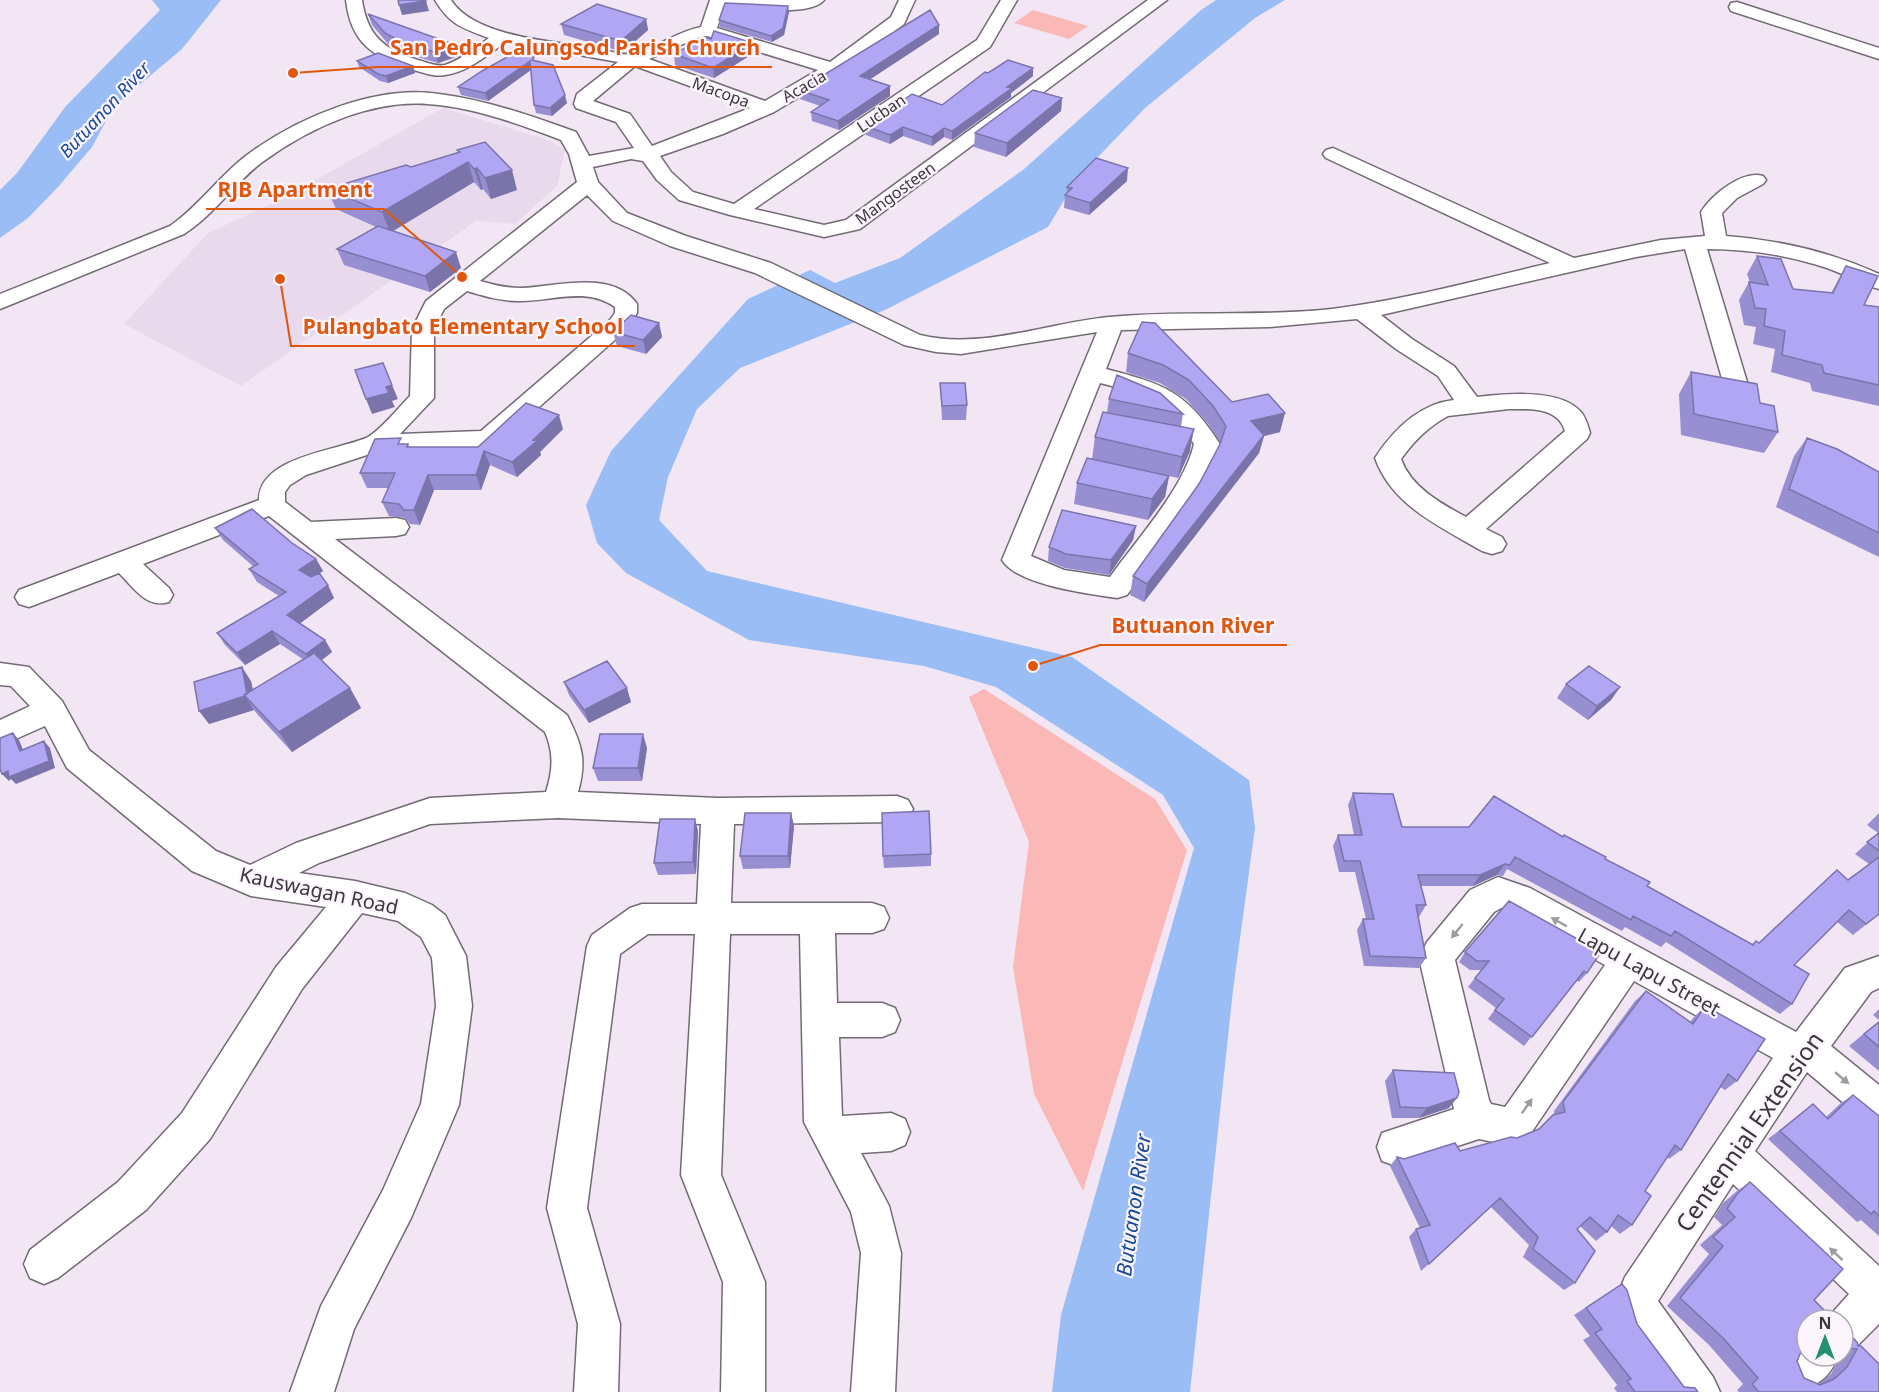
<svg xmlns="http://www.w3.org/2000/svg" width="1879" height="1392" viewBox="0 0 1879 1392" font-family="'Noto Sans',sans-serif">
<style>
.built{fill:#e9d9ed}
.green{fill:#fab8b6}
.water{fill:#99bdf4}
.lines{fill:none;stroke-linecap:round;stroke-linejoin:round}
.minor-casing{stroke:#736a76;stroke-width:3}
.minor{fill:#fff;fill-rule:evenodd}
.wall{fill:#978fd2}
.shaded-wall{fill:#7b74ab}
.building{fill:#b0a6f4;stroke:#7b74ab;stroke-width:1.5}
.oneway{fill:#9d9b9e}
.labels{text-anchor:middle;stroke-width:4.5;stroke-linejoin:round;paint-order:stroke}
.far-street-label{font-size:16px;fill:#3b373c;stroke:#fcf5fe}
.far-water-label{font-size:18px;font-style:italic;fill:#174a99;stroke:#fcf5fe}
.street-label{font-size:20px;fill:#3b373c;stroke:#fcf5fe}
.water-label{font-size:21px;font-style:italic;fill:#174a99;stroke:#fcf5fe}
.near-street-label{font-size:24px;fill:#3b373c;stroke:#fcf5fe}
.leader{fill:none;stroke:#df570e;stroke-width:2}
.callout-dot{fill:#df570e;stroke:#fcf5fe;stroke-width:2}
.callout-label{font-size:21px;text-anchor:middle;font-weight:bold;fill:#df570e;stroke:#fcf5fe;stroke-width:4.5;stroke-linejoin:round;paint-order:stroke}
</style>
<rect width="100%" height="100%" fill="#f2e6f4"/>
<path class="built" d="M443 108 551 141 565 150 557 186 515 224 476 221 241 386 124 324 208 233 282 199Z"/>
<path class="green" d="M1033 10 1088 26 1069 39 1014 23Z
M984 689 1155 799 1187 850 1083 1191 1034 1094 1013 967 1029 842 969 697Z"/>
<path class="water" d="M152 0H221L182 49 114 106 92 147 58 187 28 218 0 238V190L17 173 66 106 160 10Z
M1216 0H1285L1255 18 1145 108 1076 180 1048 227 885 310 740 368 697 409 668 477 659 520 707 571 1072 657 1249 780 1255 828 1233 990 1190 1392H1052L1061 1315 1194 848 1163 795 996 687 924 666 749 640 626 573 597 543 586 505 611 451 748 299 810 270 835 283 900 258 1023 170 1201 10Z"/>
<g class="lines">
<defs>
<path id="minor" d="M346 0H362C367 35 384 50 418 60 426 62 436 67 445 65 461 60 476 47 489 38 462 28 450 25 435 0H451C474 37 555 42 596 48 606 50 622 56 632 54 656 48 676 32 701 27L710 0H824C811 17 746 8 724 7L717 28 830 62 891 17 899 0H915L904 24 839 73 774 112 723 134 660 156 671 172 693 192 734 204 977 40 1001 0H1017L990 47 754 209 824 225 846 220 1148 0H1167L860 229 824 237 730 215 679 200 657 180 643 161 631 159 593 167 598 182 627 213 686 236 771 263 920 335C982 350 1047 323 1109 317 1183 310 1258 317 1332 309 1405 300 1478 280 1550 263L1326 158 1323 154 1326 150 1333 148 1574 258 1661 240 1705 236 1701 212C1712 195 1742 170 1763 176L1766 180 1763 184 1737 198 1722 213 1726 236C1779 240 1831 252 1879 274V289C1861 284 1844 274 1827 268 1788 255 1747 249 1707 249L1747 382 1743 387 1735 389 1727 387 1723 382 1685 249 1636 257 1381 315 1412 339 1454 366 1477 397C1505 394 1560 388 1581 412 1586 418 1588 426 1590 433L1587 439 1486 529 1502 537 1506 544 1502 551 1492 554 1482 551C1441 527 1392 506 1375 458 1394 429 1419 404 1454 400L1438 376 1396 349 1357 319 1270 327 1121 330 1106 369C1164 384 1186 391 1220 444 1209 491 1155 554 1127 595L1117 598C1089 594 1017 585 1002 560L1097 332 961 354 936 352 904 345 755 273 670 246 613 221 587 195 480 281C494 285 506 288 521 288 555 287 613 269 637 304V313L626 330 496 445 487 447 379 451 306 475 290 485 285 492V502L311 522 396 518 405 520 409 527 405 534 396 536 335 539 567 715C582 745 587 760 578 792L718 798 897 796 908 800 913 809 908 818 897 822 734 824 731 903H872L884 907 889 918 884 929 872 933H835L837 1003H882L895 1008 900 1020 895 1032 882 1037H839L842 1116 891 1113 905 1119 910 1132 905 1145 891 1151 861 1153 889 1206 901 1253 895 1392H851L861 1253 851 1212 804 1122 800 934H730L721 1175 765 1282V1392H721L723 1282 681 1175 695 934H648L620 954 587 1208 620 1324 618 1392H574L578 1324 547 1208 587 946 592 935 630 908 642 904H697L701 824 558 818 430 824 319 863 299 873 355 881 405 893 432 905 445 915 466 956 472 1006 459 1105 411 1218 354 1329 334 1392H290L321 1306 383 1190 421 1104 436 1006 432 958 421 937 398 921 362 913 302 989 210 1139 146 1210 58 1278 44 1284 30 1278 24 1264 30 1250 118 1182 182 1113 276 967 326 907 251 896 192 871 67 768 45 726 0 746V720L30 706 11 686 0 685V663L29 667 62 701 89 750 216 851 250 865 296 843 430 798 546 792C553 770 554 753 545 732L269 516 143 564 169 588 173 595 169 602C147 609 134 588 119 573L29 607 19 604 15 597 19 590 259 500C259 457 335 451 366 438 379 432 399 407 410 396L412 329 426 301 577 182 569 154 561 140C522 125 481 110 439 105 376 96 310 127 261 163 233 185 214 215 184 234L0 309V294L170 226C199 206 219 176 247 155 297 118 376 84 439 94 486 100 532 116 576 132L589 156 634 148 616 122 576 108 574 104 577 94 618 62 506 42C487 55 468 72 445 75 435 77 424 73 414 70 374 58 351 44 346 0ZM707 36 818 70 765 101 649 59 697 38ZM635 66 750 108 652 146 630 114 593 101ZM467 291C484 296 500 301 518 301 551 302 585 286 615 307V313L610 320 481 431 400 434 434 398V329L444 309ZM1100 383C1145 394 1169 404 1194 444 1184 488 1137 539 1110 577L1064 570 1031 556ZM1509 409C1530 409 1558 407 1565 431L1466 517C1440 503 1411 487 1401 459 1414 441 1429 426 1448 416Z
M1737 2 1879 48V59L1731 11 1729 7 1731 3Z
M1498 877 1530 888 1796 1032 1845 968 1879 956V988L1871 992 1831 1046 1879 1085V1128L1866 1122 1807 1072 1755 1151 1879 1266V1324L1858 1345 1843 1351V1320H1826L1849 1294 1733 1184 1658 1301 1713 1377 1720 1392H1672L1626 1330 1616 1299 1625 1277 1773 1058 1634 981 1529 1136 1507 1145 1479 1139 1396 1166 1382 1161 1377 1147 1382 1133 1454 1109 1419 958 1427 942 1470 890ZM1501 908 1605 965 1505 1107 1491 1104 1489 1100 1455 960 1494 912Z
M1807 1339V1356H1838C1831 1374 1823 1382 1805 1389L1790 1383 1784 1368 1790 1353Z"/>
</defs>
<use href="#minor" class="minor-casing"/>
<use href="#minor" class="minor"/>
</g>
<path class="wall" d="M789 12 784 35 772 42 720 27 719 20Z
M368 14 459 56 438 63 407 54 388 44 372 25Z
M646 19 648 30 623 52 564 35 561 24Z
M939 34 870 79 890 96 839 130 812 121 811 112 820 106 800 99 799 90Z
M711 39 754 53 714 78 675 65 674 54Z
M357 61 413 66 415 73 388 83 380 81 359 67Z
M535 61 567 103 552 116 536 113 534 105 531 70 488 101 461 95 458 87Z
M988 73 1033 76 1011 93V97L952 140 944 137 932 146 903 136 890 144 866 135V126L942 105Z
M1062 98 1061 111 1006 157 974 147 975 133Z
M457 150 517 190 491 199 483 189 481 190 474 182 392 231 461 268 430 292 344 265 337 249 376 227 336 209 327 189 411 167 458 153Z
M1127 181 1089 215 1064 208 1065 195 1067 193V187Z
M1757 256 1793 289 1831 293 1846 266 1864 305 1879 307V406L1812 391 1810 383 1771 372 1775 349 1753 344 1756 327 1744 325 1739 300 1749 282H1750L1747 274Z
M1142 322 1232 402 1280 432 1264 436 1259 453 1144 602 1130 595 1133 576 1199 484 1221 443 1209 425 1186 399 1160 383 1126 372 1128 353Z
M659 323 662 337 646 354 617 346 613 332Z
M1691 372 1760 403 1778 432 1764 453 1681 435 1679 394Z
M940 383 967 405 966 420H942Z
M1109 399 1183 414 1181 427 1190 451 1178 478 1169 476 1165 497 1148 520 1074 504 1077 483 1145 471 1092 459 1095 437 1107 412Z
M563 429 540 452 541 455 517 477 490 465 481 490H434L420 525 410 524 405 518 389 516 382 502 389 488H367L360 473 403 444H408L409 447H478Z
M1807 438 1879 472V557L1776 507 1794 456Z
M1136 526 1133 540 1109 575 1065 568 1048 561 1049 547Z
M215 528 292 543 316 559 323 571 320 573 334 598 300 623 325 640 332 652 322 660 350 688 361 708 292 752 258 715 254 710 209 724 251 681 253 690 304 660 280 644 245 665 225 645 217 633 279 596 257 582 249 569 254 567 223 540Z
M564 682 631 702 589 723 569 695Z
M1566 684 1620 687 1611 700 1588 720 1557 698Z
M647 748 642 781H598L593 768Z
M1353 793 1402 827 1563 837 1605 859 1647 886 1752 944 1756 941 1759 943 1869 864 1855 854 1878 833 1867 825 1879 813V914L1853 935 1837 922 1794 965 1792 1004 1780 1014 1666 942 1661 947 1625 927 1622 931 1507 869 1503 876 1497 875 1473 886H1421L1426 905 1419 917H1418L1426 958 1419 968 1364 966 1357 930 1363 919H1366L1355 872H1339L1333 846 1338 835H1354L1348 805Z
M791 813 794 826 790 868 743 869 740 856Z
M698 831 696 874 658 875 654 863Z
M931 854V866L884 868 883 856Z
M1509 901 1587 973 1579 982 1576 980 1524 1046 1488 1019 1496 1008 1468 987 1481 970H1470L1459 962 1465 952Z
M1646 991 1690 1022 1694 1017 1705 1006 1737 1081 1725 1090 1720 1087 1681 1150 1669 1159 1667 1157 1645 1191 1632 1225 1620 1234 1611 1226 1607 1232 1596 1241 1580 1226 1577 1229 1575 1283 1564 1290 1523 1257 1529 1245 1491 1207 1421 1271 1409 1237 1416 1229 1420 1228 1390 1166 1397 1157 1404 1159 1460 1151 1517 1138 1539 1129 1554 1115V1111L1635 1001Z
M1879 1009V1020L1873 1015Z
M1879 1021V1071L1849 1046Z
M1393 1070 1449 1108 1419 1118H1392L1385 1081Z
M1853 1095 1879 1116V1236L1861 1220 1857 1222 1768 1139 1813 1104 1826 1117 1841 1103Z
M1750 1182 1814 1300 1804 1345 1797 1361 1804 1378 1819 1384 1831 1374 1840 1356H1843V1328L1858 1346 1879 1392H1739L1737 1390 1743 1384 1709 1345 1667 1306 1709 1254 1700 1245 1722 1225 1714 1217 1723 1203 1737 1191Z
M1622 1284 1637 1324 1684 1387 1698 1392H1617L1614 1388 1617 1385 1583 1340 1590 1336 1574 1315Z"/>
<path class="shaded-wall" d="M426 1 429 11 402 15 399 5Z
M788 6 789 12 784 35 772 42 771 36Z
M646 19 648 30 623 52 621 41Z
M939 25V34L860 86V76Z
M753 43 754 53 714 78 713 68Z
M456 45 459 56 438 63 435 52Z
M530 61 532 69 488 101 485 93Z
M413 66 415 73 388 83 386 76Z
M1033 68V76L1011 93V97L952 140V131L1007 87Z
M890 86V96L839 130 838 121Z
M565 95 567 103 552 116 550 108Z
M1062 98 1061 111 1006 157 1007 143Z
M903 127V136L890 144V135Z
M944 128V137L932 146V137Z
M468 162 474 182 390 233 382 212Z
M477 168 483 189 481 190 474 169Z
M1128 168 1127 181 1089 215 1090 203Z
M512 170 517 190 491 199 485 178Z
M456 252 461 268 430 292 425 276Z
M659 323 662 337 646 354 643 340Z
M392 385 398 399 392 401 395 407 372 414 366 399 386 387Z
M1285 413 1280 432 1264 436 1259 453 1144 602 1147 584 1251 421Z
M559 415 563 429 540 452 541 455 517 477 512 462 533 440Z
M1194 429 1190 451 1178 478 1182 457Z
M484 451 490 465 481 490 476 475Z
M428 475 434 490 420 525 414 510Z
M1169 476 1165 497 1148 520 1152 499Z
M1136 526 1133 540 1109 575 1111 560Z
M316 559 323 571 306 582 299 570Z
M328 585 334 598 294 628 287 615Z
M272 631 280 644 245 665 237 653Z
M325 640 332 652 314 666 306 654Z
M242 667 251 681 256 708 245 696Z
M1620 687 1611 700 1588 720 1597 706Z
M350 688 361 708 292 752 279 732Z
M627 688 631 702 589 723 584 710Z
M245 696 254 710 209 724 199 711Z
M13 733 19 740 26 757 20 751Z
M643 734 647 748 642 781 638 768Z
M44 741 50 748 55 768 16 784 11 779 9 781 2 774 8 771Z
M791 813 794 826 790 868 788 856Z
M695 819 698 831 696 874 693 862Z
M1505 864 1497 875 1473 886 1480 875Z
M1457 1098 1449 1108 1419 1118 1427 1108Z"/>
<path class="building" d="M398 0H425L426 1 399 5Z
M725 3 788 6 783 28 771 36 719 20Z
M597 4 646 19 621 41 561 24Z
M930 10 939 25 860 76 890 86 838 121 811 112 829 100 799 90Z
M368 14 456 45 435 52 403 43 385 33Z
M714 31 753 43 713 68 674 54 705 37 711 39Z
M527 46 534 58 532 60 553 65 565 95 550 108 534 105 530 61 485 93 458 87 482 71Z
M378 53 413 66 386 76 378 74 357 61Z
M1008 60 1033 68 1007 87 1012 88 952 131 944 128 932 137 903 127 890 135 866 126 912 94 942 105 985 72 988 73Z
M1033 90 1062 98 1007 143 975 133Z
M485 142 512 170 485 178 477 168 474 169 468 162 382 212 327 189 406 165 411 167 460 152 457 150Z
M1096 158 1128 168 1090 203 1065 195 1072 188 1067 187Z
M378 226 456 252 425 276 337 249Z
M1757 256 1781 259 1793 289 1833 293 1846 266 1878 276 1864 305 1879 307V385L1824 373 1822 365 1782 355 1785 331 1764 326 1766 309 1755 308 1749 282 1768 285Z
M631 315 659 323 643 340 613 332Z
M1142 322 1155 323 1232 402 1268 394 1285 413 1251 421 1264 435 1147 584 1133 576 1199 484 1220 444 1226 426 1213 406 1189 380 1163 365 1128 353Z
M383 363 392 385 386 387 389 393 366 399 355 370Z
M1691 372 1757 384 1760 403 1774 406 1778 432 1694 414Z
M1117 375 1160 393 1183 414 1109 399Z
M940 383H965L967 405 942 406Z
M526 403 559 415 533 440 537 441 512 462 484 451 476 475H428L414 510H404L399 504 382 502 395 473H360L375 439 401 438 398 444H408L407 447H478Z
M1103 412 1194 429 1182 457 1095 437Z
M1807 438 1837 449 1879 472V533L1789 489Z
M1087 458 1169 476 1152 499 1077 483Z
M252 509 292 543 316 559 299 570 311 577 319 573 328 585 287 615 325 640 306 654 272 631 237 653 217 633 286 592 249 569 258 564 215 528Z
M1062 510 1136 526 1111 560 1066 554 1049 547Z
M314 653 350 688 279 732 244 695Z
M607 661 627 688 584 710 564 682Z
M1589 666 1620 687 1597 706 1566 684Z
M242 667 247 694 244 695 245 696 199 711 194 682Z
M13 733 20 751 44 741 49 761 9 777 8 771 2 774 0 769V738Z
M600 734H643L638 768H593Z
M1353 793 1393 794 1402 827H1469L1494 796 1563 837 1564 835 1606 857 1605 859 1650 882 1647 886 1753 945 1756 941 1759 943 1837 870 1848 880 1879 857V914L1866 924 1849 910 1794 965 1809 974 1792 1004 1675 931 1671 936 1633 916 1631 920 1515 857 1510 865 1505 864 1480 875H1418L1426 905H1416L1426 958 1370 956 1363 919H1374L1360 861H1344L1338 835H1362Z
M929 811 931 854 883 856 882 813Z
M745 813H791L788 856H740Z
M660 819H695L693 862 654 863Z
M1879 833V851L1867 842Z
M1509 901 1601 952 1587 973 1584 971 1532 1037 1495 1010 1504 999 1475 978 1489 961H1477L1465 952Z
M1646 991 1693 1024 1705 1006 1765 1039 1737 1081 1728 1074 1681 1150 1675 1145 1645 1191 1651 1196 1632 1225 1618 1215 1607 1232 1590 1217 1577 1229 1595 1251 1575 1283 1533 1249 1538 1237 1500 1198 1429 1264 1416 1229 1430 1225 1397 1157 1404 1159 1455 1143 1460 1151 1511 1137 1517 1138 1539 1129 1553 1115 1565 1112 1563 1102Z
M1879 1022V1047L1864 1034Z
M1393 1070 1454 1073 1459 1092 1457 1098 1427 1108 1400 1107Z
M1853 1095 1879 1116V1216L1874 1211 1871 1214 1780 1131 1813 1104 1828 1119Z
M1750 1182 1843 1269 1814 1300 1834 1320H1807V1342L1804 1345 1797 1361 1804 1378 1820 1385 1834 1379 1847 1367 1857 1349 1843 1348V1328L1857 1342 1858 1346H1861L1879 1364V1392H1759L1752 1384 1758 1378 1723 1338 1680 1298 1723 1246 1713 1237 1735 1217 1727 1209 1737 1194Z
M1622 1284 1627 1290 1637 1324 1684 1387 1695 1388 1698 1392H1635L1627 1381 1631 1379 1595 1333 1602 1329 1586 1308Z"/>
<defs><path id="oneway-solid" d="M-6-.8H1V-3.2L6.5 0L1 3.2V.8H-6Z" transform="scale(1.5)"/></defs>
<g class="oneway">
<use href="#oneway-solid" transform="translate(1559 922) rotate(-151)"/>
<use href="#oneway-solid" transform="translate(1457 931) rotate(129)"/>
<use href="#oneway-solid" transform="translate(1842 1078) rotate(40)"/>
<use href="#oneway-solid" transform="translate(1527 1106) rotate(-55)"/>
<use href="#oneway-solid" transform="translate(1836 1254) rotate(-137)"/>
</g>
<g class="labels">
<g class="far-street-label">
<text transform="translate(804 86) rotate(-30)" y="6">Acacia</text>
<text transform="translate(721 92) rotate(20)" y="6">Macopa</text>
<text transform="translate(881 113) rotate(-34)" y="6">Lucban</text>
<text transform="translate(895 193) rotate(-36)" y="6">Mangosteen</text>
</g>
<g class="far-water-label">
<text transform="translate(105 110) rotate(-47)" y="6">Butuanon River</text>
</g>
<g class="street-label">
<text transform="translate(319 891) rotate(12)" y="7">Kauswagan Road</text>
<text transform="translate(1649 972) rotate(29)" y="7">Lapu Lapu Street</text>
</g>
<g class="water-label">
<text transform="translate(1134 1205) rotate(-82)" y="7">Butuanon River</text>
</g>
<g class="near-street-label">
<text transform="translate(1750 1132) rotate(-55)" y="8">Centennial Extension</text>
</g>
</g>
<path class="leader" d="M293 73L378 67H772M462 277L384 209H206M280 279L291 346H635M1033 666L1100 645H1287"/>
<g class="callout-dot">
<circle cx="293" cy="73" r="6"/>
<circle cx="462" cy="277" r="6"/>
<circle cx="280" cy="279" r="6"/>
<circle cx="1033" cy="666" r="6"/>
</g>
<g class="callout-label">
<text x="575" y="55">San Pedro Calungsod Parish Church</text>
<text x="295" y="197">RJB Apartment</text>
<text x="463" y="334">Pulangbato Elementary School</text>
<text x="1193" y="633">Butuanon River</text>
</g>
<g transform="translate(1825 1338)"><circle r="28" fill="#fcf5fe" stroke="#afa9b0" stroke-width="1.5"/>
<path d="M0-4.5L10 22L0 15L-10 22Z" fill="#239170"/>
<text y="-9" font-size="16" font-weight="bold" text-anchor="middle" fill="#3b373c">N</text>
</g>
</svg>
